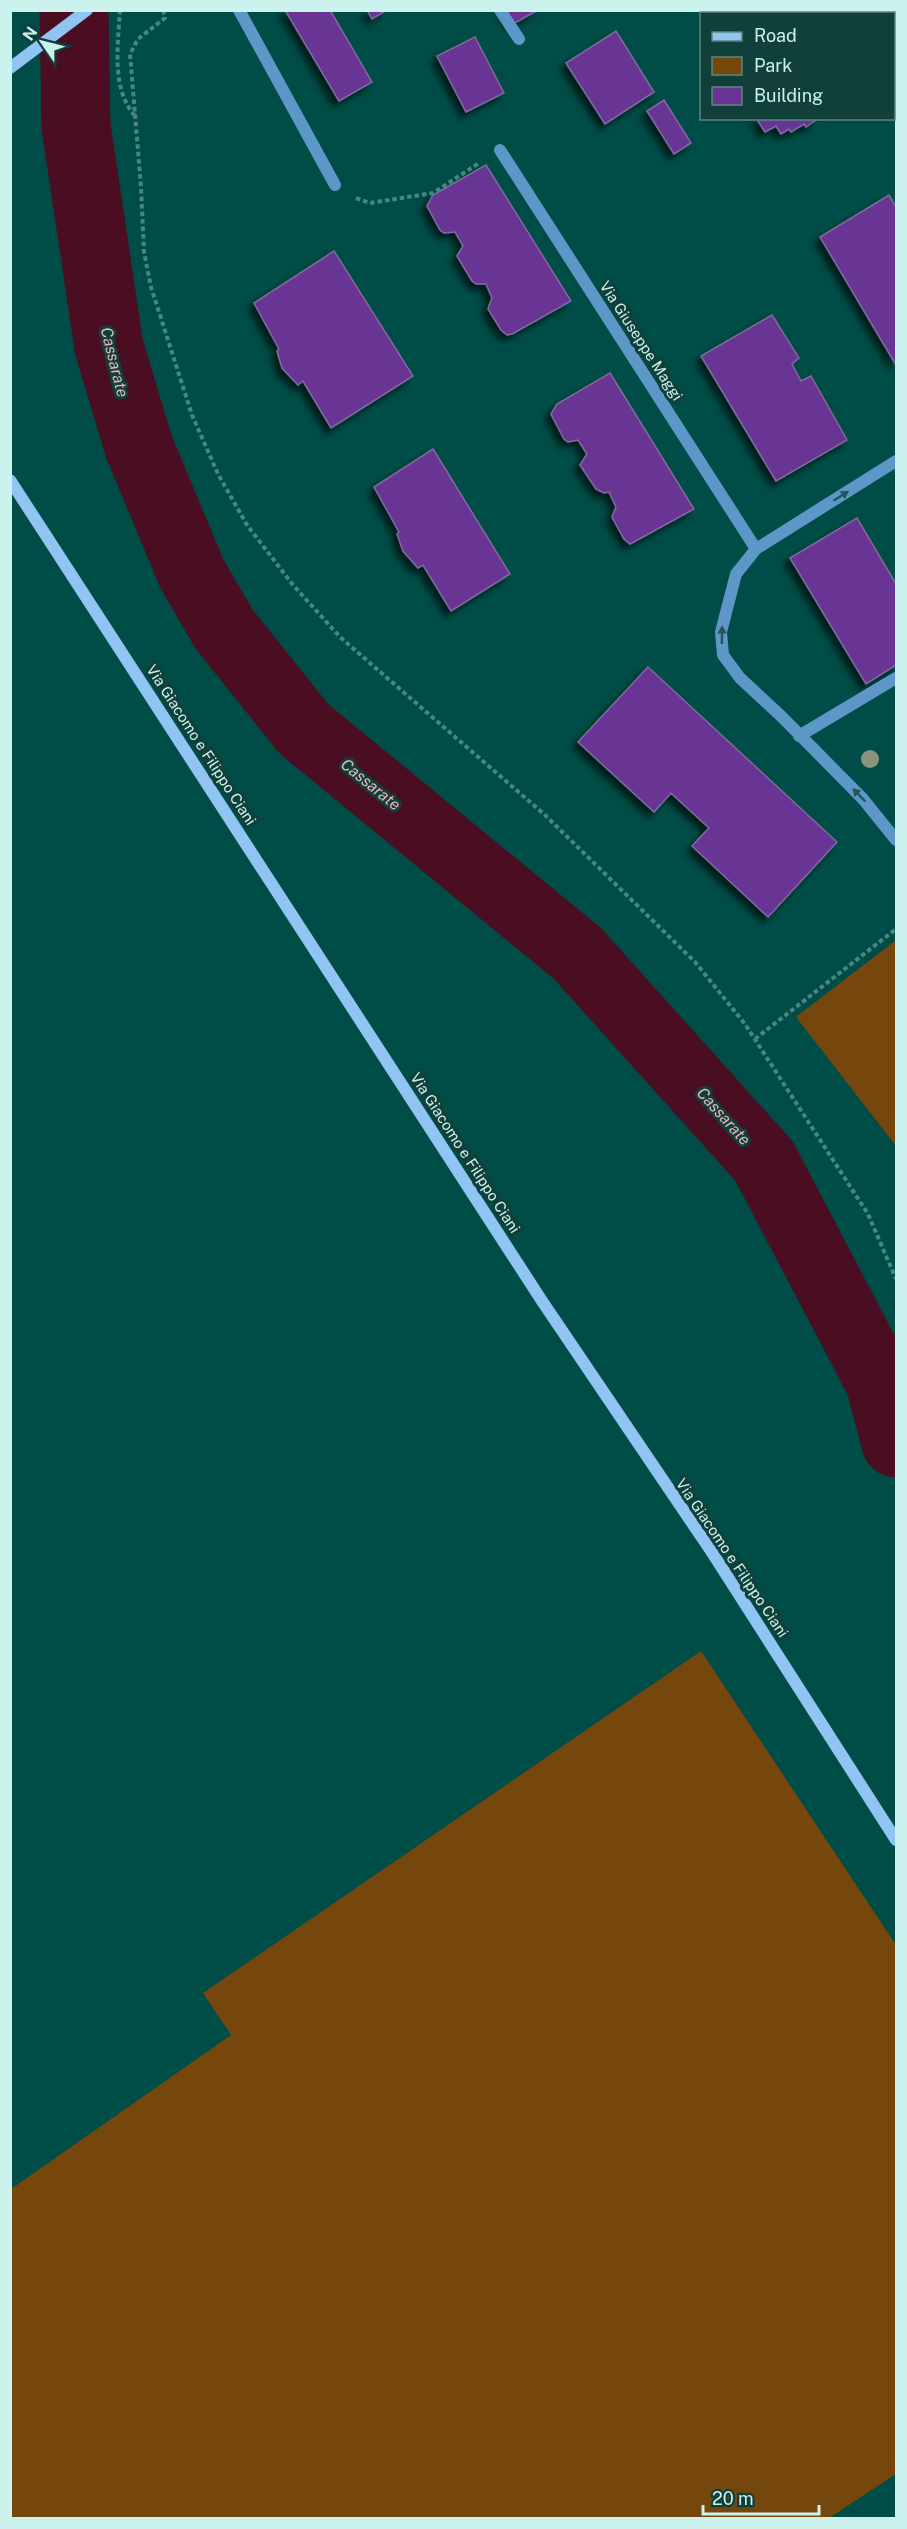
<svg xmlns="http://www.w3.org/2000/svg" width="907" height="2529" viewBox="0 0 907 2529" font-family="'Public Sans',sans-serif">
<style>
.green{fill:#75470d}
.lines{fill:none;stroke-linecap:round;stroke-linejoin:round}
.river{stroke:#4a0d21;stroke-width:69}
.building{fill:#673494;stroke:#81699c;stroke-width:1.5;filter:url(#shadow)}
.path{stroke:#488781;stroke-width:4;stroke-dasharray:4.5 3;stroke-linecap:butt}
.service{stroke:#5d97c8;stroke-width:12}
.minor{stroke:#5d97c8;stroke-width:12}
.secondary{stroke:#8fc4f3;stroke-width:12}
.tree{fill:#8a947a}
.oneway{fill:#24555e}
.labels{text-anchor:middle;stroke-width:6;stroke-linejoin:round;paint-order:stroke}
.street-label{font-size:15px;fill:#cbf2ec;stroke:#113f3a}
.water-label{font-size:16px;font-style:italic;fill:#f0b3bf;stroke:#113f3a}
</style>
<defs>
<filter id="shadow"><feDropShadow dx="-5.5" dy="5.5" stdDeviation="3" flood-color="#0009"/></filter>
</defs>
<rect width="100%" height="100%" fill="#004c46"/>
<path class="green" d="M896 940V1146L796 1017Z
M701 1651 896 1945V2474L829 2518H11V2189L231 2035 203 1993Z"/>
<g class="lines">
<path class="river" d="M74 10 76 126 109 347 139 447 192 574 224 629 304 729 577 953 764 1161 880 1382 896 1443"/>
</g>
<path class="building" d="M285 10H330L372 82 339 101Z
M367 10H387L372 19Z
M504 10H538L513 24Z
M616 31 654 92 605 124 566 63Z
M475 37 504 93 466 112 437 56Z
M664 100 691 143 674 154 647 111Z
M756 118H819L806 127 804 124 791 132 789 129 781 134 776 126 765 132Z
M486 165 571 301 512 334 507 335 501 330 488 309 492 298 486 284H476L472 281 457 256 463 246 455 232 444 233 440 230 427 206 433 195Z
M889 195 896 207V365L820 237Z
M334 251 413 376 331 428 303 381 298 385 282 368 277 351 279 349 254 303Z
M772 315 799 358 792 364 801 381 811 376 847 440 776 481 701 356Z
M610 373 694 509 630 544 624 539 612 517 616 507 609 492 604 493 596 489 580 465 587 454 578 440 568 442 564 439 551 414 557 404Z
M433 449 510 574 451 611 423 565 418 568 403 551 397 534 399 532 374 487Z
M857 518 896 584V665L866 684 790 558Z
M648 667 837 842 768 917 692 846 709 828 671 793 654 812 578 742Z"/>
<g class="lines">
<path class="path" d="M120 10C118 45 111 89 135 116
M163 10 165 18 138 39 130 54 141 187 144 252 151 287 192 415 218 474 247 525 293 585 340 637 545 815 695 962 745 1024 868 1214 896 1279
M356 198 370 203 433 193 479 163
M755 1039 896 929"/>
<path class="service" d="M239 10 335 185
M500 10 519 39
M799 736 896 678"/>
<path class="minor" d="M500 150 756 549
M896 461 756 549 736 574 721 632 723 655 740 678 782 717 863 799 896 840"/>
<path class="secondary" d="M10 68 87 10
M10 480 542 1301 713 1554 896 1840"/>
</g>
<circle class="tree" cx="870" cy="759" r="9"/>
<defs><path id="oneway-solid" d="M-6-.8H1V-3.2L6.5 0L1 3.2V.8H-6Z" transform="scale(1.5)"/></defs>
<g class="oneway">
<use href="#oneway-solid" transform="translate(841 496) rotate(-32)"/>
<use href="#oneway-solid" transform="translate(722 635) rotate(-89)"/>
<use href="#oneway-solid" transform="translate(859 795) rotate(-134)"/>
</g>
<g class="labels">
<g class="street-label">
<text transform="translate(641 341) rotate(57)" y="5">Via Giuseppe Maggi</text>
<text transform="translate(201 745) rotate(57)" y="5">Via Giacomo e Filippo Ciani</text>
<text transform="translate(465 1153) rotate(57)" y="5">Via Giacomo e Filippo Ciani</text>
<text transform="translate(732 1558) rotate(56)" y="5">Via Giacomo e Filippo Ciani</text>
</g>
<g class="water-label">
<text transform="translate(115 362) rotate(76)" y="6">Cassarate</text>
<text transform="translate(371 784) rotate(39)" y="6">Cassarate</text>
<text transform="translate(724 1116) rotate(48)" y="6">Cassarate</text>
</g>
</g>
<rect width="907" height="2529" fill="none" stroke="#cbf2ec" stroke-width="24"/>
<rect x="700" y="12" width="195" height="108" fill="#113f3a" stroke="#5b8781" stroke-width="1.5"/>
<rect x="712" y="32" width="30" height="9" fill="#8fc4f3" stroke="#5b8781" stroke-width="1.5"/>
<text x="754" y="42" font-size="18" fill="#cbf2ec">Road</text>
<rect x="712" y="57" width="30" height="18" fill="#75470d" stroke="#5b8781" stroke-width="1.5"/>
<text x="754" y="72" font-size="18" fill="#cbf2ec">Park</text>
<rect x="712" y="87" width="30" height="18" fill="#673494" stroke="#5b8781" stroke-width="1.5"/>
<text x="754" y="102" font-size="18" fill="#cbf2ec">Building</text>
<g transform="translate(42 42) rotate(305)" stroke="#113f3a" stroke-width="4.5" paint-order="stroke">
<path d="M0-4.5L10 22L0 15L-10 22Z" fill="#cbf2ec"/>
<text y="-9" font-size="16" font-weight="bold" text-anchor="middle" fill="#cbf2ec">N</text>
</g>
<path d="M703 2505v9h116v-9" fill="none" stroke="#cbf2ec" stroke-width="3"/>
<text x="712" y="2505" font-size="18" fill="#cbf2ec" stroke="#113f3a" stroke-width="4.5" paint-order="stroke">20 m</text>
</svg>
